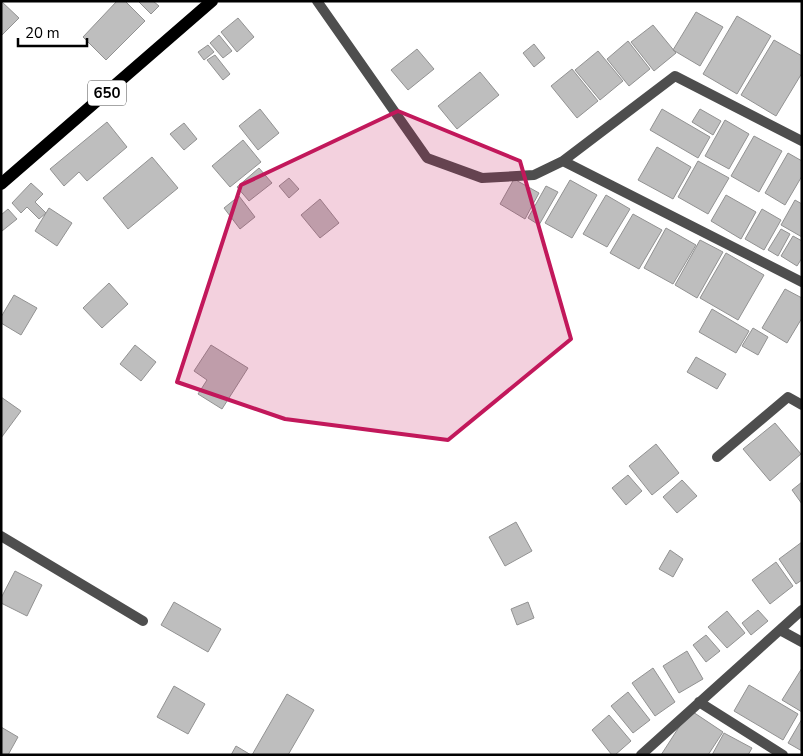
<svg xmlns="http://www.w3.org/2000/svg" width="803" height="756" viewBox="0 0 803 756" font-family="'Nunito Sans',sans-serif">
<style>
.building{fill:#bebebe;stroke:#929292}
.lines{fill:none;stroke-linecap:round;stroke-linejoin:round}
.minor{stroke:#4e4e4e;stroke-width:10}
.primary{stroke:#000;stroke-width:12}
.marked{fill:#c2185b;fill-opacity:0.2;stroke:#c2185b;stroke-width:4;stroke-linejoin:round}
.labels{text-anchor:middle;stroke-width:4;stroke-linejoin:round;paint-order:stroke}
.shield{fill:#fff;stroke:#4c4c4c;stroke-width:1}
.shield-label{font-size:15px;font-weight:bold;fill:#000}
</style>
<rect width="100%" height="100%" fill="#fff"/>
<path class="building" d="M1 1 19 18 1 36Z
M117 1H125L145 21 106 60 83 37Z
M138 1H153L159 6 151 14Z
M696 12 723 27 700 66 673 50Z
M737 16 771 36 737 94 703 74Z
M238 18 254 37 237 52 221 32Z
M653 25 676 53 654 71 631 42Z
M219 35 232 51 223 58 210 43Z
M774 40 802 56V73L776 116 741 95Z
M628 41 650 69 629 86 607 59Z
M534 44 545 58 534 67 523 53Z
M208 45 214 52 204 60 198 52Z
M417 49 434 69 408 90 391 70Z
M598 51 623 81 600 100 575 70Z
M215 55 230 74 223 80 207 60Z
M572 69 598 101 577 118 551 86Z
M480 72 499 95 457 129 438 106Z
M260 109 279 133 258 150 239 126Z
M662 109 710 137 698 158 650 130Z
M700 109 721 121 713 135 692 122Z
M725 120 749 134 729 169 705 156Z
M107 122 127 147 87 181 79 172 64 186 50 169Z
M184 123 197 139 184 150 170 134Z
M754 136 782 151 759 192 731 176Z
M243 140 261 162 230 187 212 166Z
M657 147 691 167 673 199 638 180Z
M788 153 802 161V176L785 205 765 193Z
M152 157 178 188 128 229 103 198Z
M698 161 729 178 708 214 678 197Z
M259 168 272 183 249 201 237 187Z
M289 178 299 189 289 198 279 186Z
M514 179 539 193 525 219 500 204Z
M570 180 597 195 572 238 545 223Z
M31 183 43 194 35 202 46 213 39 219 27 207 21 213 12 203Z
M546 186 558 192 539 225 528 218Z
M606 195 630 209 607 247 583 234Z
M726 195 756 212 741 239 711 221Z
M239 196 255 217 240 229 224 208Z
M320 199 339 223 320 238 301 215Z
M795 200 802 204V237L781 225Z
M49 208 72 223 57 246 35 231Z
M8 209 17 219 2 231 1 215Z
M762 209 781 220 764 250 745 239Z
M633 214 662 230 639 269 610 253Z
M666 228 696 245 673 284 644 268Z
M781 229 790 234 778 256 768 250Z
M793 236 802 241V258L797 266 781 256Z
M700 240 723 252 697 298 675 285Z
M726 253 764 275 738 320 700 298Z
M109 283 128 304 102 328 83 308Z
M785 289 802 298V318L787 343 762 328Z
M14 295 37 308 21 335 1 323V317Z
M712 309 749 331 736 353 699 332Z
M753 328 768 337 758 355 742 346Z
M135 345 156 362 141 381 120 364Z
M211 345 248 368 222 409 198 394 207 380 194 371Z
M696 357 726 374 717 389 687 372Z
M1 397 21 411 1 438Z
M775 423 801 454 770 481 743 449Z
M656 444 679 473 652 495 629 466Z
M628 475 642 491 626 505 612 488Z
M682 480 697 496 677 513 663 497Z
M802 482V504L792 490Z
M516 522 532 551 505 566 489 537Z
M802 542V580L796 584 779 559Z
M670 550 683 559 673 577 659 569Z
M776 562 793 586 770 604 752 580Z
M15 571 42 585 27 616 1 603V598Z
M174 602 221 629 208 652 161 625Z
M528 602 534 618 517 625 511 609Z
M758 610 768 621 751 635 742 623Z
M727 611 745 633 727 648 708 627Z
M706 635 720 651 706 662 693 645Z
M687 651 703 679 679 693 663 666Z
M653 668 675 702 655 716 632 683Z
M802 668V712L782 700Z
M749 685 798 714 783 740 734 711Z
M174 686 205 704 188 734 157 717Z
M628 692 650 720 633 733 611 706Z
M287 694 314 710 288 755H252Z
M690 710 723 732 708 755H661Z
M609 715 631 741 615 755H612L592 730Z
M802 719V751L788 743Z
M1 727 18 737 8 755H1Z
M724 733 752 748 748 755H712Z
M236 746 251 755H231Z"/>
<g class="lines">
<path class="minor" d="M317 1 427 158 482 178 534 175 563 161 675 76 802 141
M563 161 802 282
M717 457 788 397 802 405
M1 536 143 621
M780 630 802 642
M699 702 783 755
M641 755 802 610"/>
<path class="primary" d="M1 184 212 1"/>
</g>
<path class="marked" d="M398 111 520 161 571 339 448 440 285 419 177 382 241 185Z"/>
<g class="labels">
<rect class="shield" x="88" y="80.5" width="38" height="25" rx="4"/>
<g class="shield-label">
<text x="107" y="98">650</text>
</g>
</g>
<rect width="803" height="756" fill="none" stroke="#000000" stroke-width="5"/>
<path d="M18 38v8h69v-8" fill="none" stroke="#000000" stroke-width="2.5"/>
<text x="25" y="38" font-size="15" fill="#000000" stroke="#ffffff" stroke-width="4" paint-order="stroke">20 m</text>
</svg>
